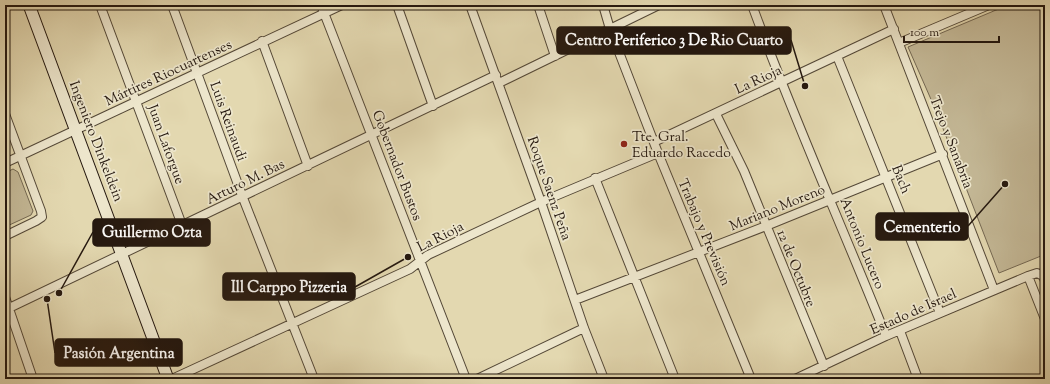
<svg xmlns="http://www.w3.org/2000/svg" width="1050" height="384" viewBox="0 0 1050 384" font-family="'Sorts Mill Goudy',serif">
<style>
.green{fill:#c3b795;stroke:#746852}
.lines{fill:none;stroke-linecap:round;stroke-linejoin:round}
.minor-casing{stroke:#544837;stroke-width:10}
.secondary-casing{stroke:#25180f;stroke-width:13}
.minor{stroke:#ede6cc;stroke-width:8}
.secondary{stroke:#ede6cc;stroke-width:11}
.poi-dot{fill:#8f2418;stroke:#ede6cc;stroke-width:1.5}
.labels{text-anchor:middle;stroke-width:3.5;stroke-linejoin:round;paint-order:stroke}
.street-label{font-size:14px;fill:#25180f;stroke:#ede6cc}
.poi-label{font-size:14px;fill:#25180f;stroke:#ede6cc;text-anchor:start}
.leader{fill:none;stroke:#25180f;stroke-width:1.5}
.callout-dot{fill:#25180f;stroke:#ede6cc;stroke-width:1.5}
.callout{fill:#25180f;stroke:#25180f;stroke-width:1.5}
.callout-label{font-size:15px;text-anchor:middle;font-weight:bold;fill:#fff}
</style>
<rect width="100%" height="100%" fill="#e3d8b0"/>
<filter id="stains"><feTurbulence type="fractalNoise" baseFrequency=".005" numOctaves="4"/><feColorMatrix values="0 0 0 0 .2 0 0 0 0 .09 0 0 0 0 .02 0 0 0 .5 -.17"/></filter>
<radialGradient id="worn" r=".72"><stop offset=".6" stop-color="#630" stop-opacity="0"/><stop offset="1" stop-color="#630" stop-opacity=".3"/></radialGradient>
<path class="green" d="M1008 5H1045V265L1041 256 999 273 937 113 908 47Z
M13 169 18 172 33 211 31 215 5 227V173Z"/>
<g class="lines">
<defs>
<path id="minor" d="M100 5 182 225
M172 5 243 198 314 379
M321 5 466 379
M397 5 433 106
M470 5 541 202 584 328 604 379
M538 5 555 56
M603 5 610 29 658 153 751 379
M752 5C793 117 842 226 886 336
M884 5 994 290
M5 6 8 5
M262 41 308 166
M899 43 989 5
M837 56 940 313
M499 83 659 5
M5 114 41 211 42 217 36 221 5 236
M716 114 744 171 824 366
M654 142 894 29
M5 163 342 5
M595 178 675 379
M1028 276 1045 319
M5 297 33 379
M575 300 766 226 943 154
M5 310 496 75
M900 331 918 379
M172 379 410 269 428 255 541 202 658 153
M477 379 584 328
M795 379 886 336 1028 276 1037 273 1043 276 1045 281"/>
<path id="secondary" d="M29 5 168 379"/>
</defs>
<use href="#minor" class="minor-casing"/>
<use href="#secondary" class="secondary-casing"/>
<use href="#minor" class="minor"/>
<use href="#secondary" class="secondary"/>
</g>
<circle class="poi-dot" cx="624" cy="144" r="4"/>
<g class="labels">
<g class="street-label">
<text transform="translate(168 72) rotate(-25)" y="5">Mártires Riocuartenses</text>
<text transform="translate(758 79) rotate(-25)" y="5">La Rioja</text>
<text transform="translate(229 121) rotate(70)" y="5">Luis Reinaudi</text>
<text transform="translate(97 141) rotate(69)" y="5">Ingeniero Dinkeldein</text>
<text transform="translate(952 142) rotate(69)" y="5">Trejo y Sanabria</text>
<text transform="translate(167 144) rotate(70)" y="5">Juan Laforgue</text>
<text transform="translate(398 165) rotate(69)" y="5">Gobernador Bustos</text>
<text transform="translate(902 179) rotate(68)" y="5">Bach</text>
<text transform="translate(245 181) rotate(-26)" y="5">Arturo M. Bas</text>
<text transform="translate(550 188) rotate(71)" y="5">Roque Saenz Peña</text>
<text transform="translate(777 207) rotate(-22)" y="5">Mariano Moreno</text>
<text transform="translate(705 232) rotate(67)" y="5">Trabajo y Previsión</text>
<text transform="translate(440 236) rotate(-27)" y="5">La Rioja</text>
<text transform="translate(863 243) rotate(68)" y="5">Antonio Lucero</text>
<text transform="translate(797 268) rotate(68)" y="5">12 de Octubre</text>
<text transform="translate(913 311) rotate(-24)" y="5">Estado de Israel</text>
</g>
<g class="poi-label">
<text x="632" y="141">Tte. Gral.<tspan x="632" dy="16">Eduardo Racedo</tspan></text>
</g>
</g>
<path class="leader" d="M805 86L791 40M1005 184L968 226M59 293L93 232M408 257L355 287M47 299L55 353"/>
<g class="callout-dot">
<circle cx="805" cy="86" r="4"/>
<circle cx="1005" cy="184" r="4"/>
<circle cx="59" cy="293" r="4"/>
<circle cx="408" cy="257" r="4"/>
<circle cx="47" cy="299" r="4"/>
</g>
<g class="callout">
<rect x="557" y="27" width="234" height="27" rx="4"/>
<rect x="876" y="213" width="92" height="27" rx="4"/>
<rect x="93" y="219" width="117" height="27" rx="4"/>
<rect x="223" y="273" width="132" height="27" rx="4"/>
<rect x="55" y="339" width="127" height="27" rx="4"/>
</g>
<g class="callout-label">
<text x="674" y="45">Centro Periferico 3 De Rio Cuarto</text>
<text x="922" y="232">Cementerio</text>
<text x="152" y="237">Guillermo Ozta</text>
<text x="289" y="292">Ill Carppo Pizzeria</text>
<text x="119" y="358">Pasión Argentina</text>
</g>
<rect width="1050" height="384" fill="none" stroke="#e3d8b0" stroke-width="20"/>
<rect x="6" y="6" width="1038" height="372" fill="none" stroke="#25180f" stroke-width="2"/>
<rect x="10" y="10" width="1030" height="364" fill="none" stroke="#25180f"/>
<path d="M904 36v6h95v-6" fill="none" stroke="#25180f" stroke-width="2"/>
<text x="910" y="36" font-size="12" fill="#25180f" stroke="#ede6cc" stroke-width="3" paint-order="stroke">100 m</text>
<rect width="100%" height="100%" filter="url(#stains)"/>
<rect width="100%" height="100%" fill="url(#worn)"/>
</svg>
